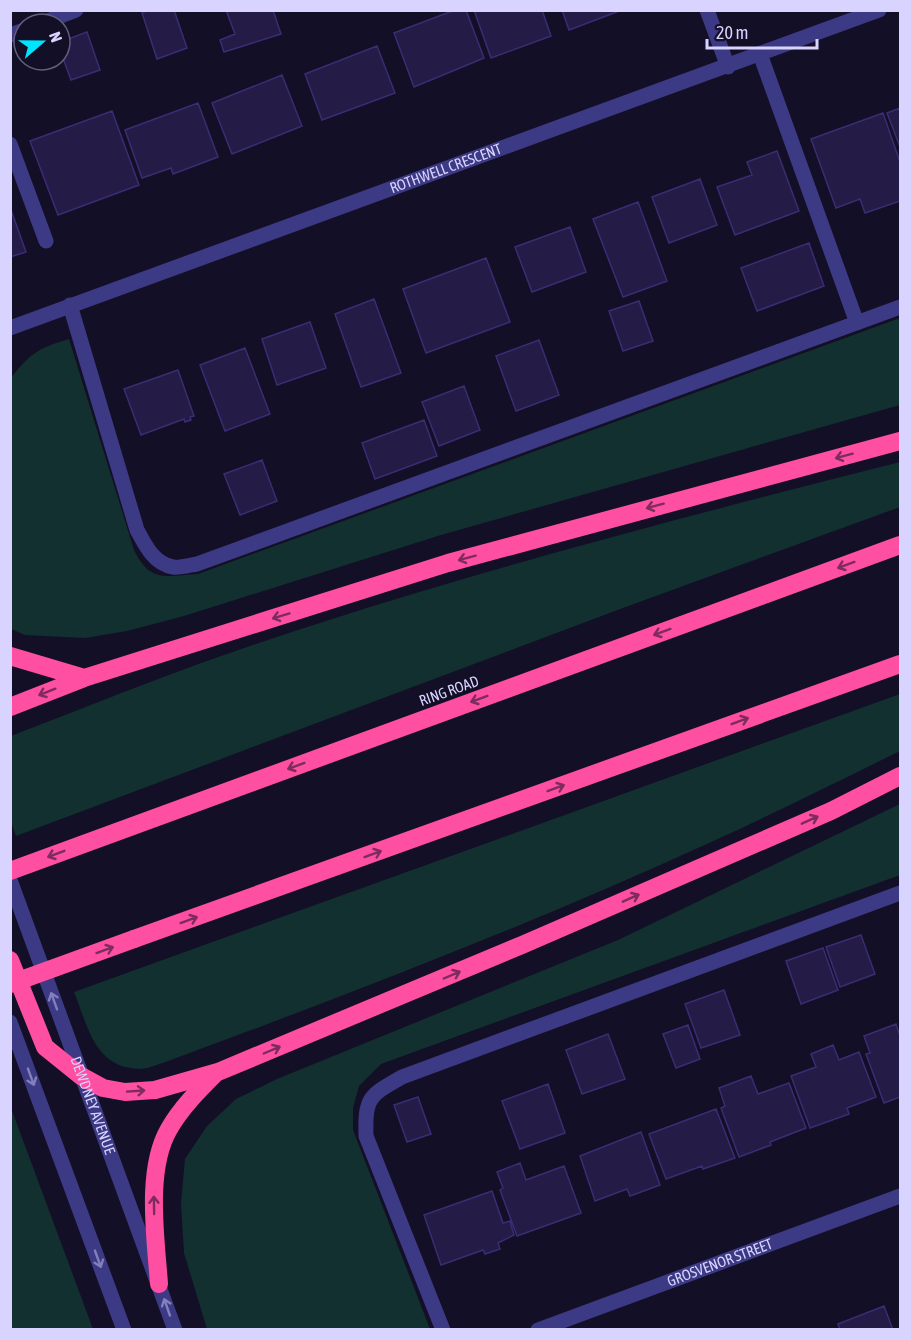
<svg xmlns="http://www.w3.org/2000/svg" width="911" height="1340" viewBox="0 0 911 1340" font-family="'Asap Condensed',sans-serif">
<style>
.green{fill:#12302f}
.building{fill:#241b47;stroke:#3b2d73;stroke-width:1.5}
.lines{fill:none;stroke-linecap:round;stroke-linejoin:round}
.service{stroke:#3d3a85;stroke-width:15}
.minor{stroke:#3d3a85;stroke-width:15}
.tertiary{stroke:#3d3a85;stroke-width:15}
.motorway{stroke:#ff4fa3;stroke-width:18}
.motorway-bridge{stroke:#ff4fa3;stroke-width:18}
.oneway{stroke:#7d2c5e}
.oneway2{stroke:#837fbc}
.labels{text-anchor:middle;stroke-width:4.5;stroke-linejoin:round;paint-order:stroke}
.street-label{font-size:15px;fill:#d9d4ff;stroke:#130f26}
</style>
<rect width="100%" height="100%" fill="#130f26"/>
<path class="green" d="M900 318V405L441 535 184 616 127 631 85 638 25 635 11 629V378C30 353 39 348 69 339L134 550C150 583 165 576 198 574Z
M900 462V507L623 608 16 836 11 822V736C81 709 150 681 221 656 443 579 672 520 900 462Z
M900 694V751C837 782 773 814 709 843 530 925 347 995 163 1063 156 1065 147 1069 140 1069 94 1068 88 1026 74 992Z
M900 804V875L381 1064 359 1086 353 1108V1130L430 1329H207L184 1253 181 1203 185 1159 207 1126 236 1099 277 1079 618 940Z
M11 1108 93 1329H11Z"/>
<path class="building" d="M148 10H174L187 48 157 59 142 13Z
M226 10H273L281 34 224 52 220 40 235 34Z
M455 10H466L484 58 414 87 394 33Z
M474 10H542L551 36 491 58Z
M562 10H622L569 30Z
M87 32 100 70 71 80 60 50V42Z
M377 46 395 93 322 120 305 74Z
M282 75 302 126 232 154 212 103Z
M198 103 218 157 173 174 171 168 142 178 125 130Z
M900 108V147L887 113Z
M112 111 139 185 58 215 30 141Z
M883 113 900 162V201L865 213 860 199 836 208 811 139Z
M777 151 799 211 735 235 717 187 752 175 747 162Z
M700 179 717 225 669 243 652 197Z
M638 202 667 281 623 297 593 219Z
M10 207 26 252 10 257Z
M570 227 586 272 532 292 515 247Z
M809 243 824 286 757 311 741 268Z
M486 258 510 322 426 353 403 289Z
M374 299 401 373 361 387 335 314Z
M639 301 653 341 623 351 609 311Z
M310 322 326 368 277 385 262 339Z
M539 340 559 395 516 411 496 356Z
M245 348 270 414 225 431 200 365Z
M178 370 194 416 190 417 191 420 185 422 184 419 141 435 124 389Z
M464 386 480 430 439 446 422 402Z
M424 420 437 456 375 479 362 443Z
M262 460 277 501 240 515 224 474Z
M861 935 875 974 840 987 826 947Z
M823 948 838 990 801 1004 786 961Z
M724 990 740 1035 701 1048 685 1004Z
M896 1024 900 1036V1097L884 1103 866 1054 870 1053 864 1036Z
M688 1025 700 1059 676 1068 663 1034Z
M608 1034 625 1079 582 1094 566 1050Z
M833 1045 839 1060 859 1052 876 1097 847 1108 849 1114 810 1128 791 1076 816 1067 811 1054Z
M751 1076 758 1094 789 1083 806 1128 770 1142 771 1145 739 1157 721 1108 725 1106 719 1088Z
M548 1084 565 1133 520 1149 502 1101Z
M418 1097 431 1134 407 1142 394 1105Z
M716 1109 735 1158 703 1169 702 1166 666 1179 649 1134Z
M641 1132 660 1185 630 1196 627 1189 595 1201 580 1156Z
M520 1163 526 1180 564 1166 581 1213 517 1236 500 1190 503 1188 497 1172Z
M492 1191 503 1223 510 1221 514 1235 498 1243 500 1249 485 1254 483 1250 441 1265 424 1215Z
M884 1306 893 1330H840L838 1324Z"/>
<g class="lines">
<path class="service" d="M40 24 76 10
M10 35 24 30
M760 54 857 323
M10 144 46 241
M70 305 137 530C145 545 154 564 173 567 180 568 190 565 197 564L900 307
M443 1330 366 1136C365 1097 369 1096 402 1077L900 893"/>
<g class="minor">
<path d="M707 10 728 67"/>
<path id="s1" d="M10 328 879 10"/>
<path id="s2" d="M538 1330 900 1196"/>
</g>
<g class="tertiary">
<path id="s3" d="M10 880 175 1330"/>
<path d="M10 1022 124 1330"/>
</g>
<path class="motorway" d="M10 656 84 678
M10 707 84 678 448 563 900 441
M10 871 900 545
M134 939 900 664
M10 960 45 1047 81 1076 103 1088 125 1092 155 1090 218 1072 522 945 831 811 900 776
M159 1284C156 1240 145 1170 169 1129 181 1108 198 1091 216 1073"/>
<path class="motorway-bridge" d="M10 984 134 939"/>
</g>
<defs><path id="oneway-shaft" d="M-6 0H5M1.5-3L5.5 0L1.5 3" fill="none" stroke-width="1.6" stroke-linecap="round" stroke-linejoin="round" transform="scale(1.5)"/></defs>
<g class="oneway">
<use href="#oneway-shaft" transform="translate(844 456) rotate(165)"/>
<use href="#oneway-shaft" transform="translate(655 506) rotate(165)"/>
<use href="#oneway-shaft" transform="translate(467 558) rotate(165)"/>
<use href="#oneway-shaft" transform="translate(846 565) rotate(160)"/>
<use href="#oneway-shaft" transform="translate(281 616) rotate(163)"/>
<use href="#oneway-shaft" transform="translate(662 632) rotate(160)"/>
<use href="#oneway-shaft" transform="translate(47 692) rotate(158)"/>
<use href="#oneway-shaft" transform="translate(479 699) rotate(160)"/>
<use href="#oneway-shaft" transform="translate(740 721) rotate(-20)"/>
<use href="#oneway-shaft" transform="translate(296 766) rotate(160)"/>
<use href="#oneway-shaft" transform="translate(556 788) rotate(-20)"/>
<use href="#oneway-shaft" transform="translate(810 820) rotate(-24)"/>
<use href="#oneway-shaft" transform="translate(56 854) rotate(159)"/>
<use href="#oneway-shaft" transform="translate(373 854) rotate(-20)"/>
<use href="#oneway-shaft" transform="translate(631 898) rotate(-24)"/>
<use href="#oneway-shaft" transform="translate(189 920) rotate(-20)"/>
<use href="#oneway-shaft" transform="translate(105 950) rotate(-20)"/>
<use href="#oneway-shaft" transform="translate(452 975) rotate(-23)"/>
<use href="#oneway-shaft" transform="translate(272 1050) rotate(-23)"/>
<use href="#oneway-shaft" transform="translate(136 1091) rotate(-4)"/>
<use href="#oneway-shaft" transform="translate(154 1205) rotate(-91)"/>
</g>
<g class="oneway2">
<use href="#oneway-shaft" transform="translate(54 1001) rotate(-110)"/>
<use href="#oneway-shaft" transform="translate(31 1077) rotate(70)"/>
<use href="#oneway-shaft" transform="translate(98 1259) rotate(70)"/>
<use href="#oneway-shaft" transform="translate(167 1307) rotate(-109)"/>
</g>
<g class="labels">
<g class="street-label">
<text dy="5" stroke="none"><textPath href="#s1" startOffset="464">ROTHWELL CRESCENT</textPath></text>
<text transform="translate(449 691) rotate(-20)" y="5">RING ROAD</text>
<text dy="5" stroke="none"><textPath href="#s3" startOffset="240">DEWDNEY AVENUE</textPath></text>
<text dy="5" stroke="none"><textPath href="#s2" startOffset="194">GROSVENOR STREET</textPath></text>
</g>
</g>
<rect width="911" height="1340" fill="none" stroke="#d9d4ff" stroke-width="24"/>
<g transform="translate(42 42) rotate(70)"><circle r="28" fill="#130f26" stroke="#625e7d" stroke-width="1.5"/>
<path d="M0-4.5L10 22L0 15L-10 22Z" fill="#00e5ff"/>
<text y="-9" font-size="16" font-weight="bold" text-anchor="middle" fill="#d9d4ff">N</text>
</g>
<path d="M707 39v9h110v-9" fill="none" stroke="#d9d4ff" stroke-width="3"/>
<text x="716" y="39" font-size="18" fill="#d9d4ff" stroke="#130f26" stroke-width="4.5" paint-order="stroke">20 m</text>
</svg>
